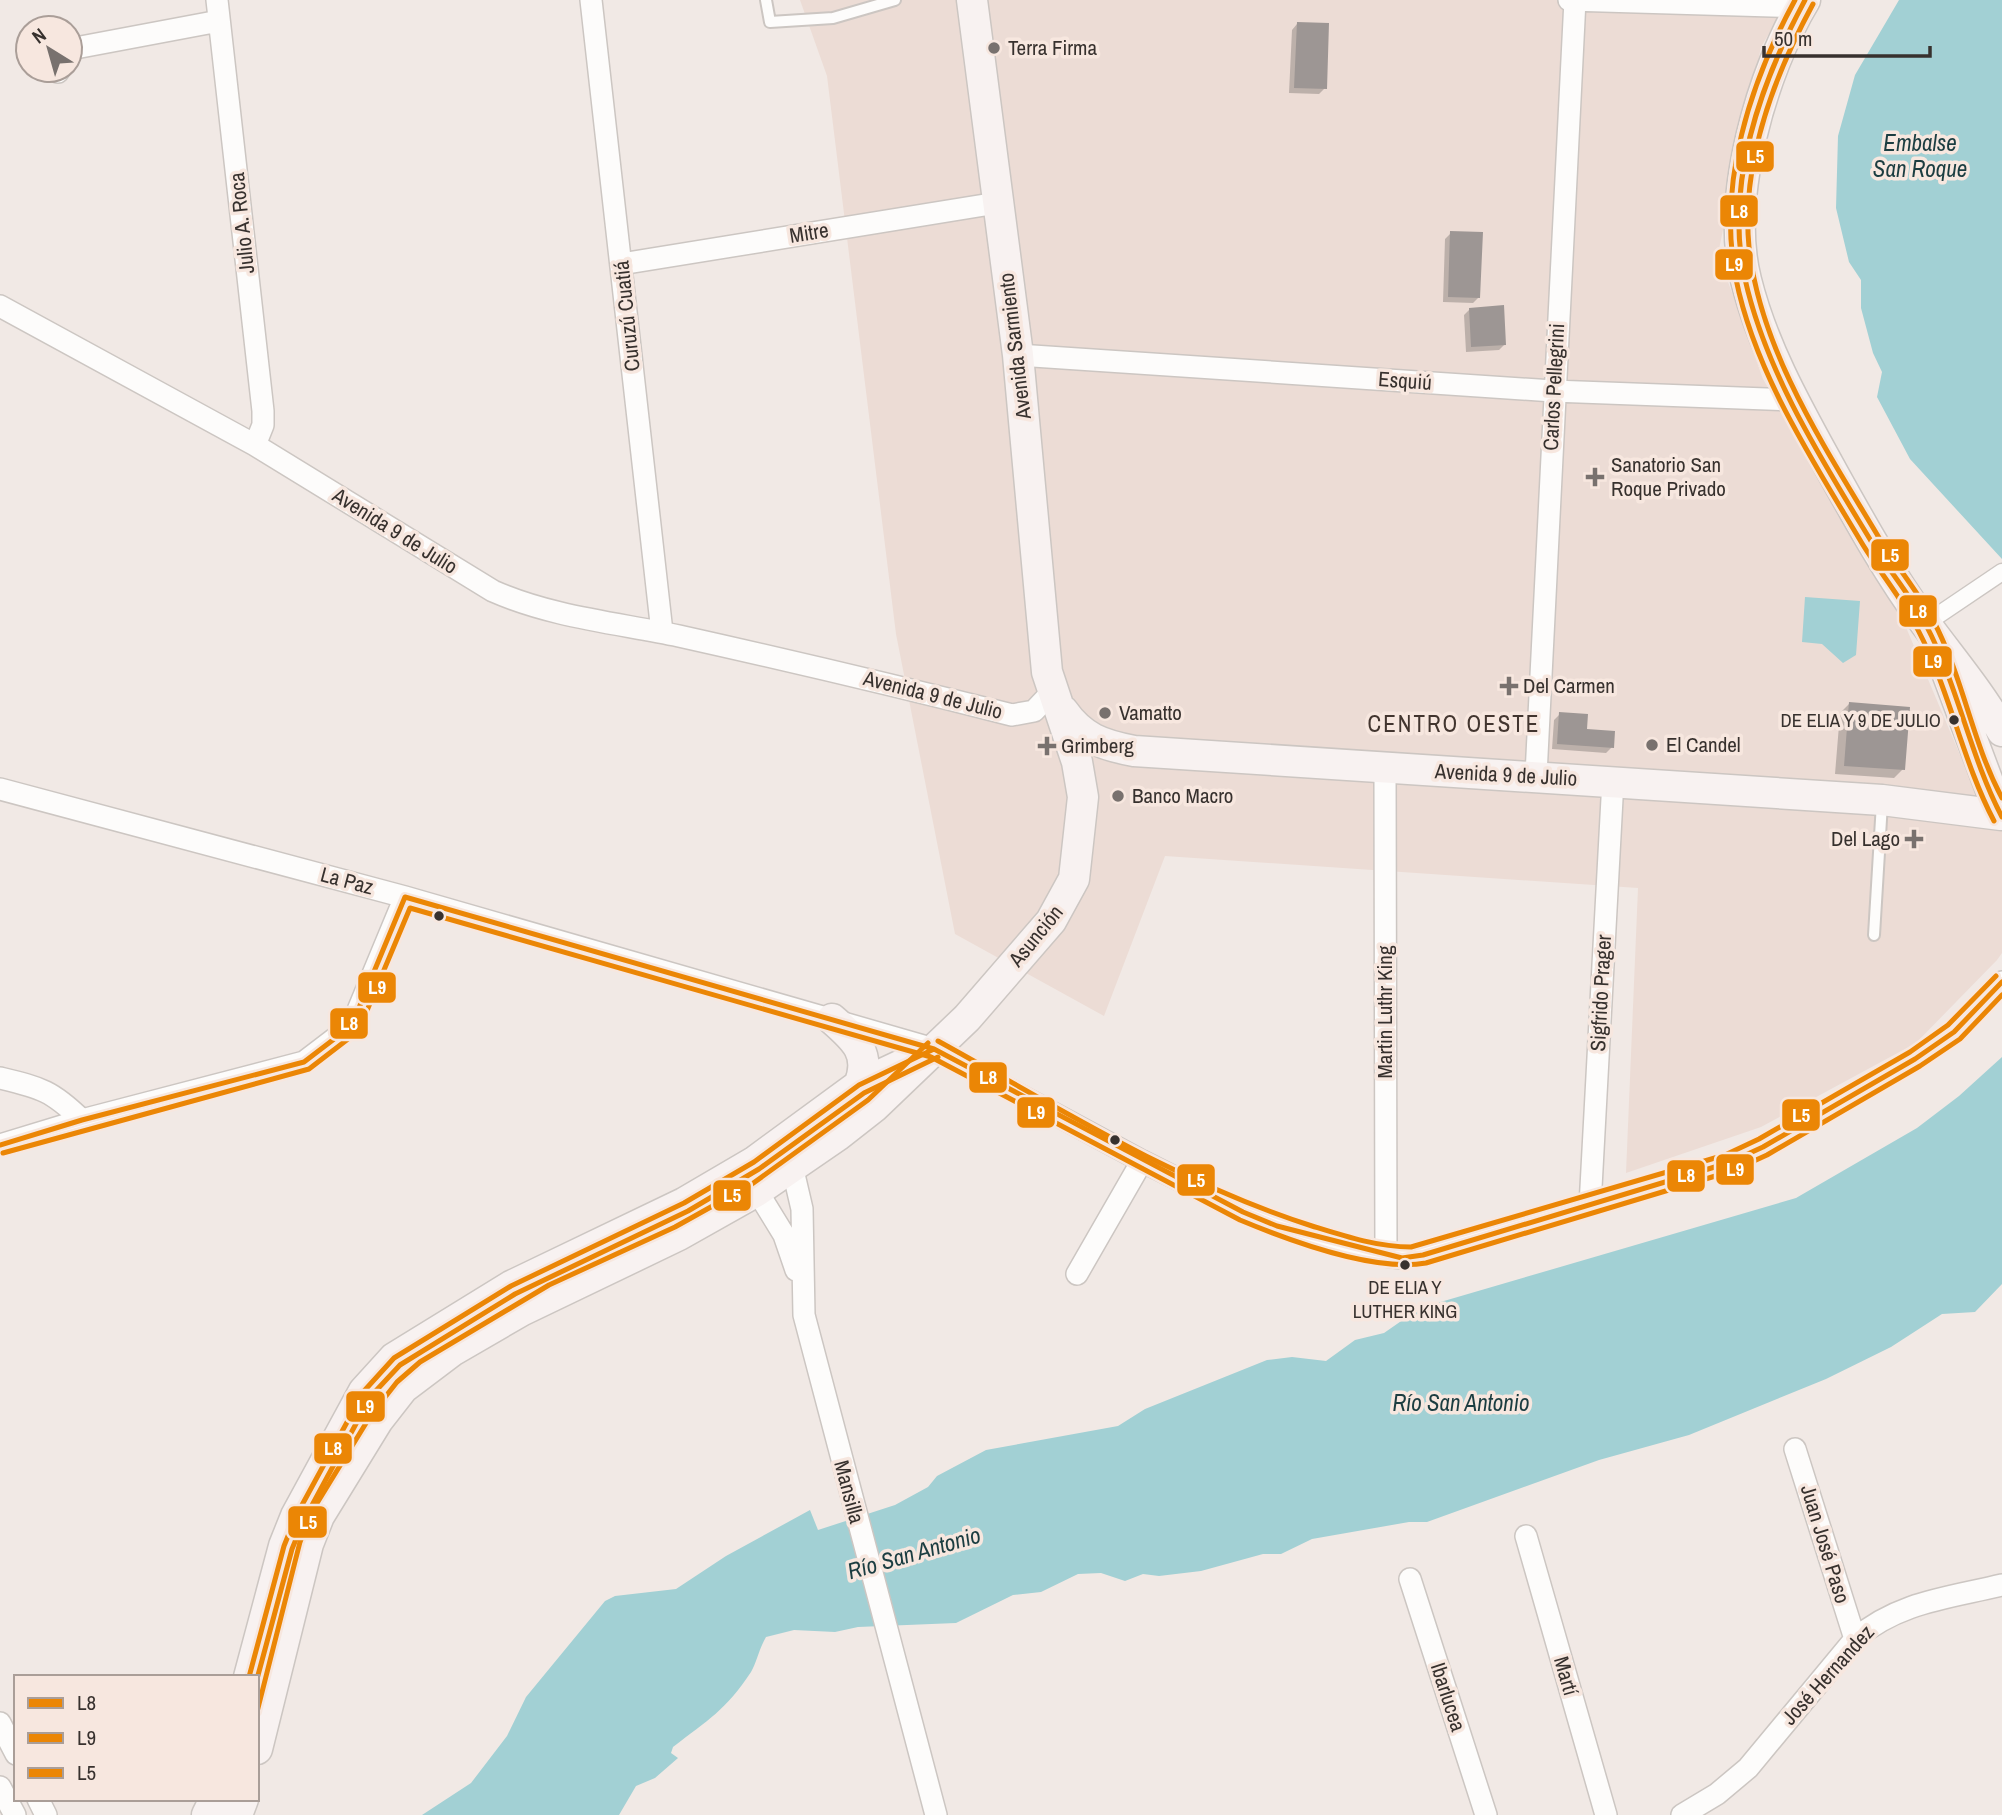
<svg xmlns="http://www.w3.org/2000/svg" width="2002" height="1815" viewBox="0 0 2002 1815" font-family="'Archivo Narrow',sans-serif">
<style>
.built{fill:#ecdcd5}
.water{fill:#a2d0d4}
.shadow{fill:#0003}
.building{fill:#9d9694}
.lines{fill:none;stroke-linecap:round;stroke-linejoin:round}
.service-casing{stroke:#ccc6c2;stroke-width:14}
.pedestrian-casing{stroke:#ccc6c2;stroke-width:19}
.minor-casing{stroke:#ccc6c2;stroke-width:24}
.secondary-casing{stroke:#ccc6c2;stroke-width:33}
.service{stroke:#fdfcfb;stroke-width:10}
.pedestrian{stroke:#fdfcfb;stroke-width:16}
.minor{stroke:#fdfcfb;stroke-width:21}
.secondary{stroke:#f8f2f1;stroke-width:30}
.bus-1-casing{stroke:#f7e7df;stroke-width:10}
.bus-2-casing{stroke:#f7e7df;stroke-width:10}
.bus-3-casing{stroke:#f7e7df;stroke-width:10}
.bus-1{stroke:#eb8605;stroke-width:5}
.bus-2{stroke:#eb8605;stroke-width:5}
.bus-3{stroke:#eb8605;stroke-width:5}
.poi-dot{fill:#78716e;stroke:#f7e7df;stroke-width:2.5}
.bus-dot{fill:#37312e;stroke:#f7e7df;stroke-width:2.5}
.labels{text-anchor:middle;stroke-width:7;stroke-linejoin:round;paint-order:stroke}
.bus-label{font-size:19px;fill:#37312e;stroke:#f7e7df;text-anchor:end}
.poi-label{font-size:21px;fill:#37312e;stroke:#f7e7df;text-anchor:start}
.street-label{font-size:21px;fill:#37312e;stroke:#f7e7df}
.water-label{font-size:23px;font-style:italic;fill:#1b3d41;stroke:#f7e7df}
.neighbourhood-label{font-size:23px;letter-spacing:2px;fill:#42352f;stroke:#f7e7df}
.line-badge{stroke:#f7e7df;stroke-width:2.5}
.badge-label{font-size:19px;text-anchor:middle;font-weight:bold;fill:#fff}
</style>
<rect width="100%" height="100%" fill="#f1e9e5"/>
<path class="built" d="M800 0H1789L1761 47 1718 254 1763 379 1897 606 1974 788 2002 823V953L1997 960 1916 1043 1761 1127 1626 1173 1638 888 1165 856 1104 1016 955 934 896 634 827 76Z"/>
<path class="water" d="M1899 0H2002V559L1910 459 1877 397 1882 372 1873 353 1861 308V280L1849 262 1836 208 1838 136 1855 75Z
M1805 597 1860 601 1856 655 1843 663 1822 644 1802 642Z
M2002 1057V1284L1975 1312 1942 1314 1891 1347 1826 1379 1689 1435 1599 1460 1427 1522H1409L1312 1539 1281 1554H1263L1201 1571 1159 1576 1143 1574 1125 1581 1101 1573 1078 1574 1041 1592 1013 1595 956 1623 858 1627 835 1632 794 1630 766 1637C759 1649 756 1664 751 1672 726 1710 708 1720 673 1747L671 1753 678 1758 655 1778 636 1786 619 1815H422L471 1783 507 1736 526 1697 605 1601 615 1596 676 1589 726 1556 810 1510 818 1530 895 1505 928 1487 937 1476 986 1450 1118 1426 1145 1409 1267 1360 1292 1357 1326 1361 1355 1340 1384 1333 1420 1308 1796 1198 1917 1128 1959 1096Z"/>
<path class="shadow" d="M1297 24 1325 88 1319 94 1289 93 1292 30Z
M1451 233 1479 297 1473 303 1443 302 1445 239Z
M1470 309 1505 344 1499 350 1466 352 1464 315Z
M1849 704 1903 769 1894 778 1835 774 1840 713Z
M1560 714 1585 731 1612 747 1606 753 1552 749 1554 720Z"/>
<path class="building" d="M1297 22 1329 23 1327 89 1294 88Z
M1450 231 1483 232 1480 298 1448 297Z
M1504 305 1506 345 1471 347 1469 308Z
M1849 702 1910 707 1905 770 1844 766Z
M1559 712 1588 714 1587 729 1615 731 1614 748 1557 744Z"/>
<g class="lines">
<defs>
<path id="service" d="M766 0 770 22 833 18 895 0
M1874 935 1882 803"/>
<path id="pedestrian" d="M1925 624 2002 572"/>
<path id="minor" d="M217 0 263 411V425L255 445
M591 0 662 632
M1569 0 1801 7
M70 49 219 21
M58 72V70
M621 264 997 203
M0 306 255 445 493 591C552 617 617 623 679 636 791 661 901 687 1012 715L1034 711 1051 693
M1018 355 1553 391 1793 400
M1385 769 1386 1256
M1536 775 1575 0
M0 789 405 897 934 1049 1142 1161 1243 1212 1277 1226 1386 1256 1402 1258 1423 1255 1728 1163 1763 1147 1915 1059 1954 1032 2002 982
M0 1078C41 1088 51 1090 82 1120
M0 1145 82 1120 304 1062 342 1033 356 1015 405 897
M784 1156 792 1166 802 1209 804 1315 936 1815
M756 1179 757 1191 784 1235 796 1270
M1590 1206 1613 780
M1077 1274 1142 1161
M1795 1449 1855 1639
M1526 1536 1606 1815
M1410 1579 1486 1815
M0 1723 16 1754
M0 1787 15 1815
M38 1799 46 1815
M1682 1815 1717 1794 1748 1768 1855 1639C1898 1602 1948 1598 2002 1585"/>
<path id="secondary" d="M1805 0C1762 71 1725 198 1746 280 1762 345 1796 406 1828 464 1858 518 1888 573 1925 623 1952 660 1978 690 2002 731
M1943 662 1997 806
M1063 711C1082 738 1102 745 1134 751L1882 800 2001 815
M832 1019C855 1039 872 1054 859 1085
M249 1677 284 1546 296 1516 364 1391 394 1358 511 1286 684 1203 754 1162 859 1085 910 1061
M257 1749 308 1544 319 1516 378 1420 403 1388 452 1351 521 1311 679 1235 757 1191 837 1136 874 1107 967 1018 1051 921 1074 879 1083 797 1077 762 1047 672 1018 355 972 0
M207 1815 215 1799
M237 1815 243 1799"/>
</defs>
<use href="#service" class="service-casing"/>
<use href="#pedestrian" class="pedestrian-casing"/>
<use href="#minor" class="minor-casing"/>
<use href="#secondary" class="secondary-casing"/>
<use href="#service" class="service"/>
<use href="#pedestrian" class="pedestrian"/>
<use href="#minor" class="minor"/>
<use href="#secondary" class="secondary"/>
<defs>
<path id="bus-1" d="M1805 0C1761 82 1724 185 1745 279 1766 373 1822 460 1871 541 1888 570 1911 595 1926 625 1958 686 1970 756 2002 817
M0 1145 82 1120 304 1062 342 1033 356 1015 405 897 934 1049 1243 1212 1277 1226 1402 1258 1423 1255 1728 1163 1763 1147 1915 1059 1954 1032 2002 982
M249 1677 284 1546 296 1516 364 1391 394 1358 511 1286 684 1203 754 1162 859 1085 934 1049"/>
<path id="bus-2" d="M1795 0C1750 83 1717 184 1736 279 1755 374 1815 464 1863 545 1881 574 1903 600 1918 630 1950 691 1962 760 1994 821
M3 1153 309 1069 348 1039 363 1020 410 908 931 1057 1240 1220C1288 1240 1374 1272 1426 1263L1732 1171 1767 1155 1920 1066 1960 1039 2002 995
M257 1679 292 1549 304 1520 371 1396 400 1365 515 1294 688 1211 759 1169 864 1093 938 1057"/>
<path id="bus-3" d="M1813 4C1774 76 1741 164 1749 247 1760 351 1826 449 1878 536 1895 565 1918 591 1933 620 1963 677 1972 742 2002 798
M938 1041C1060 1108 1179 1184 1312 1226 1344 1236 1377 1247 1411 1247L1725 1155 1759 1139 1910 1052 1948 1025 1996 976
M257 1712 300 1542 311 1513 371 1415 397 1382 420 1362 549 1285 675 1227 752 1184 868 1100 928 1043"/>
</defs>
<use href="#bus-1" class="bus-1-casing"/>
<use href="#bus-2" class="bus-2-casing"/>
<use href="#bus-3" class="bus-3-casing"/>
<use href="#bus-1" class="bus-1"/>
<use href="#bus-2" class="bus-2"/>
<use href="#bus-3" class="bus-3"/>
</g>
<g class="poi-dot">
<circle cx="994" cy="48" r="7"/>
<path d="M1591.5 466.5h7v7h7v7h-7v7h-7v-7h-7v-7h7z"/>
<path d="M1505.5 675.5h7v7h7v7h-7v7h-7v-7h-7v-7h7z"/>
<circle cx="1105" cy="713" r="7"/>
<circle cx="1652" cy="745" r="7"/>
<path d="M1043.5 735.5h7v7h7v7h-7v7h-7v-7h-7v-7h7z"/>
<circle cx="1118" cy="796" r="7"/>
<path d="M1910.5 828.5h7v7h7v7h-7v7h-7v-7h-7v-7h7z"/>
</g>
<g class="bus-dot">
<circle cx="1954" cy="720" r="6"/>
<circle cx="439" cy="916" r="6"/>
<circle cx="1115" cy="1140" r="6"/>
<circle cx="1405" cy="1265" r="6"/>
</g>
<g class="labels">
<g class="bus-label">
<text x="1941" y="727">DE ELIA Y 9 DE JULIO</text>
<text x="1405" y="1294" text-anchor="middle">DE ELIA Y<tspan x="1405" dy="24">LUTHER KING</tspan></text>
</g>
<g class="poi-label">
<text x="1008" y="55">Terra Firma</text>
<text x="1611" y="472">Sanatorio San<tspan x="1611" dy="24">Roque Privado</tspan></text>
<text x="1523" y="693">Del Carmen</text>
<text x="1119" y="720">Vamatto</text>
<text x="1666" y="752">El Candel</text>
<text x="1061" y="753">Grimberg</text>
<text x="1132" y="803">Banco Macro</text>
<text x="1900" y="846" text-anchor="end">Del Lago</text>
</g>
<g class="street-label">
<text transform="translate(242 223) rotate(-96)" y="7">Julio A. Roca</text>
<text transform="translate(809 233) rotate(-9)" y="7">Mitre</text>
<text transform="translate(627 316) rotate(-96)" y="7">Curuzú Cuatiá</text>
<text transform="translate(1015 346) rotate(-97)" y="7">Avenida Sarmiento</text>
<text transform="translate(1405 381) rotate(4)" y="7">Esquiú</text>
<text transform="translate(1554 387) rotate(-87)" y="7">Carlos Pellegrini</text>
<text transform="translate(395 531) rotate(32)" y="7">Avenida 9 de Julio</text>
<text transform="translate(933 695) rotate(14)" y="7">Avenida 9 de Julio</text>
<text transform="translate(1506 775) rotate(3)" y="7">Avenida 9 de Julio</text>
<text transform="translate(347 881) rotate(15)" y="7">La Paz</text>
<text transform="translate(1036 936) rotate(-51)" y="7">Asunción</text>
<text transform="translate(1601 993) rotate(-87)" y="7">Sigfrido Prager</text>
<text transform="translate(1385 1012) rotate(-90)" y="7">Martin Luthr King</text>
<text transform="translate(849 1492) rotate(75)" y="7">Mansilla</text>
<text transform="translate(1825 1544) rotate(73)" y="7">Juan José Paso</text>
<text transform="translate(1828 1675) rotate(-48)" y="7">José Hernandez</text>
<text transform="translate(1566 1676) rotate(74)" y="7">Martí</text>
<text transform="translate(1448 1697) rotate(72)" y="7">Ibarlucea</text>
</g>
<g class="water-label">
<text x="1920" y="151">Embalse<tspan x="1920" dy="26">San Roque</tspan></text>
<text x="1461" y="1411">Río San Antonio</text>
<text transform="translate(914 1553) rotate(-16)" y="8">Río San Antonio</text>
</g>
<g class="neighbourhood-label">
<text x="1454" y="732">CENTRO OESTE</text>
</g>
</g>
<g class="line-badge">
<rect x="1735" y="140" width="40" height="33" rx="7" fill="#eb8605"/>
<rect x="1719" y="194" width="40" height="34" rx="7" fill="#eb8605"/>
<rect x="1714" y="248" width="40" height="33" rx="7" fill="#eb8605"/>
<rect x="1870" y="538" width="40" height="34" rx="7" fill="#eb8605"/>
<rect x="1898" y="594" width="40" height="34" rx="7" fill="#eb8605"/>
<rect x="1912" y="645" width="41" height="33" rx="7" fill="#eb8605"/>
<rect x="357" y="971" width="40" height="33" rx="7" fill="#eb8605"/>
<rect x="329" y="1007" width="40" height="33" rx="7" fill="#eb8605"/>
<rect x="968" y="1061" width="40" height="33" rx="7" fill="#eb8605"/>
<rect x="1016" y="1096" width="40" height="33" rx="7" fill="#eb8605"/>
<rect x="1781" y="1098" width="40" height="34" rx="7" fill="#eb8605"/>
<rect x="1715" y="1153" width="40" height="33" rx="7" fill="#eb8605"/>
<rect x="1666" y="1159" width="40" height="34" rx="7" fill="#eb8605"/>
<rect x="1176" y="1163" width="40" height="34" rx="7" fill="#eb8605"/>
<rect x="712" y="1179" width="40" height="33" rx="7" fill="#eb8605"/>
<rect x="345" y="1390" width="41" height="33" rx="7" fill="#eb8605"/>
<rect x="313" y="1432" width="40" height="33" rx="7" fill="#eb8605"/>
<rect x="287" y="1505" width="41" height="34" rx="7" fill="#eb8605"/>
</g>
<g class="badge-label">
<text x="1755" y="163">L5</text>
<text x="1739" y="218">L8</text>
<text x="1734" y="271">L9</text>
<text x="1890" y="562">L5</text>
<text x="1918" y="618">L8</text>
<text x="1933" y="668">L9</text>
<text x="377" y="994">L9</text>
<text x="349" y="1030">L8</text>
<text x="988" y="1084">L8</text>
<text x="1036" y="1119">L9</text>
<text x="1801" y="1122">L5</text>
<text x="1735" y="1176">L9</text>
<text x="1686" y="1182">L8</text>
<text x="1196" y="1187">L5</text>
<text x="732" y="1202">L5</text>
<text x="365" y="1413">L9</text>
<text x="333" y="1455">L8</text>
<text x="308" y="1529">L5</text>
</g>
<rect x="14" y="1675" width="245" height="126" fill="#f7e7df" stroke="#aa9e98" stroke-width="2"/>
<rect x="28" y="1698" width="35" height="10" fill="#eb8605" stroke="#aa9e98" stroke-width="2"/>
<text x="77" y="1710" font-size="21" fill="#37312e">L8</text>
<rect x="28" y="1733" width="35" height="10" fill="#eb8605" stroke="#aa9e98" stroke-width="2"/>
<text x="77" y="1745" font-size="21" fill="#37312e">L9</text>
<rect x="28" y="1768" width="35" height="10" fill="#eb8605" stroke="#aa9e98" stroke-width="2"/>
<text x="77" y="1780" font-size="21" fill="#37312e">L5</text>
<g transform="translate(49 49) rotate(323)"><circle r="33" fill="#f7e7df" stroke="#aa9e98" stroke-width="2"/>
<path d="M0-5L12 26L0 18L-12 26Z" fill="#78716e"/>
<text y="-10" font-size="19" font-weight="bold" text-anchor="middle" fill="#37312e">N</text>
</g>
<path d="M1764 46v10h166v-10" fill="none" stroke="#37312e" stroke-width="3.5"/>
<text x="1774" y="46" font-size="21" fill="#37312e" stroke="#f7e7df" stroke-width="5" paint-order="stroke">50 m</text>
</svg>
